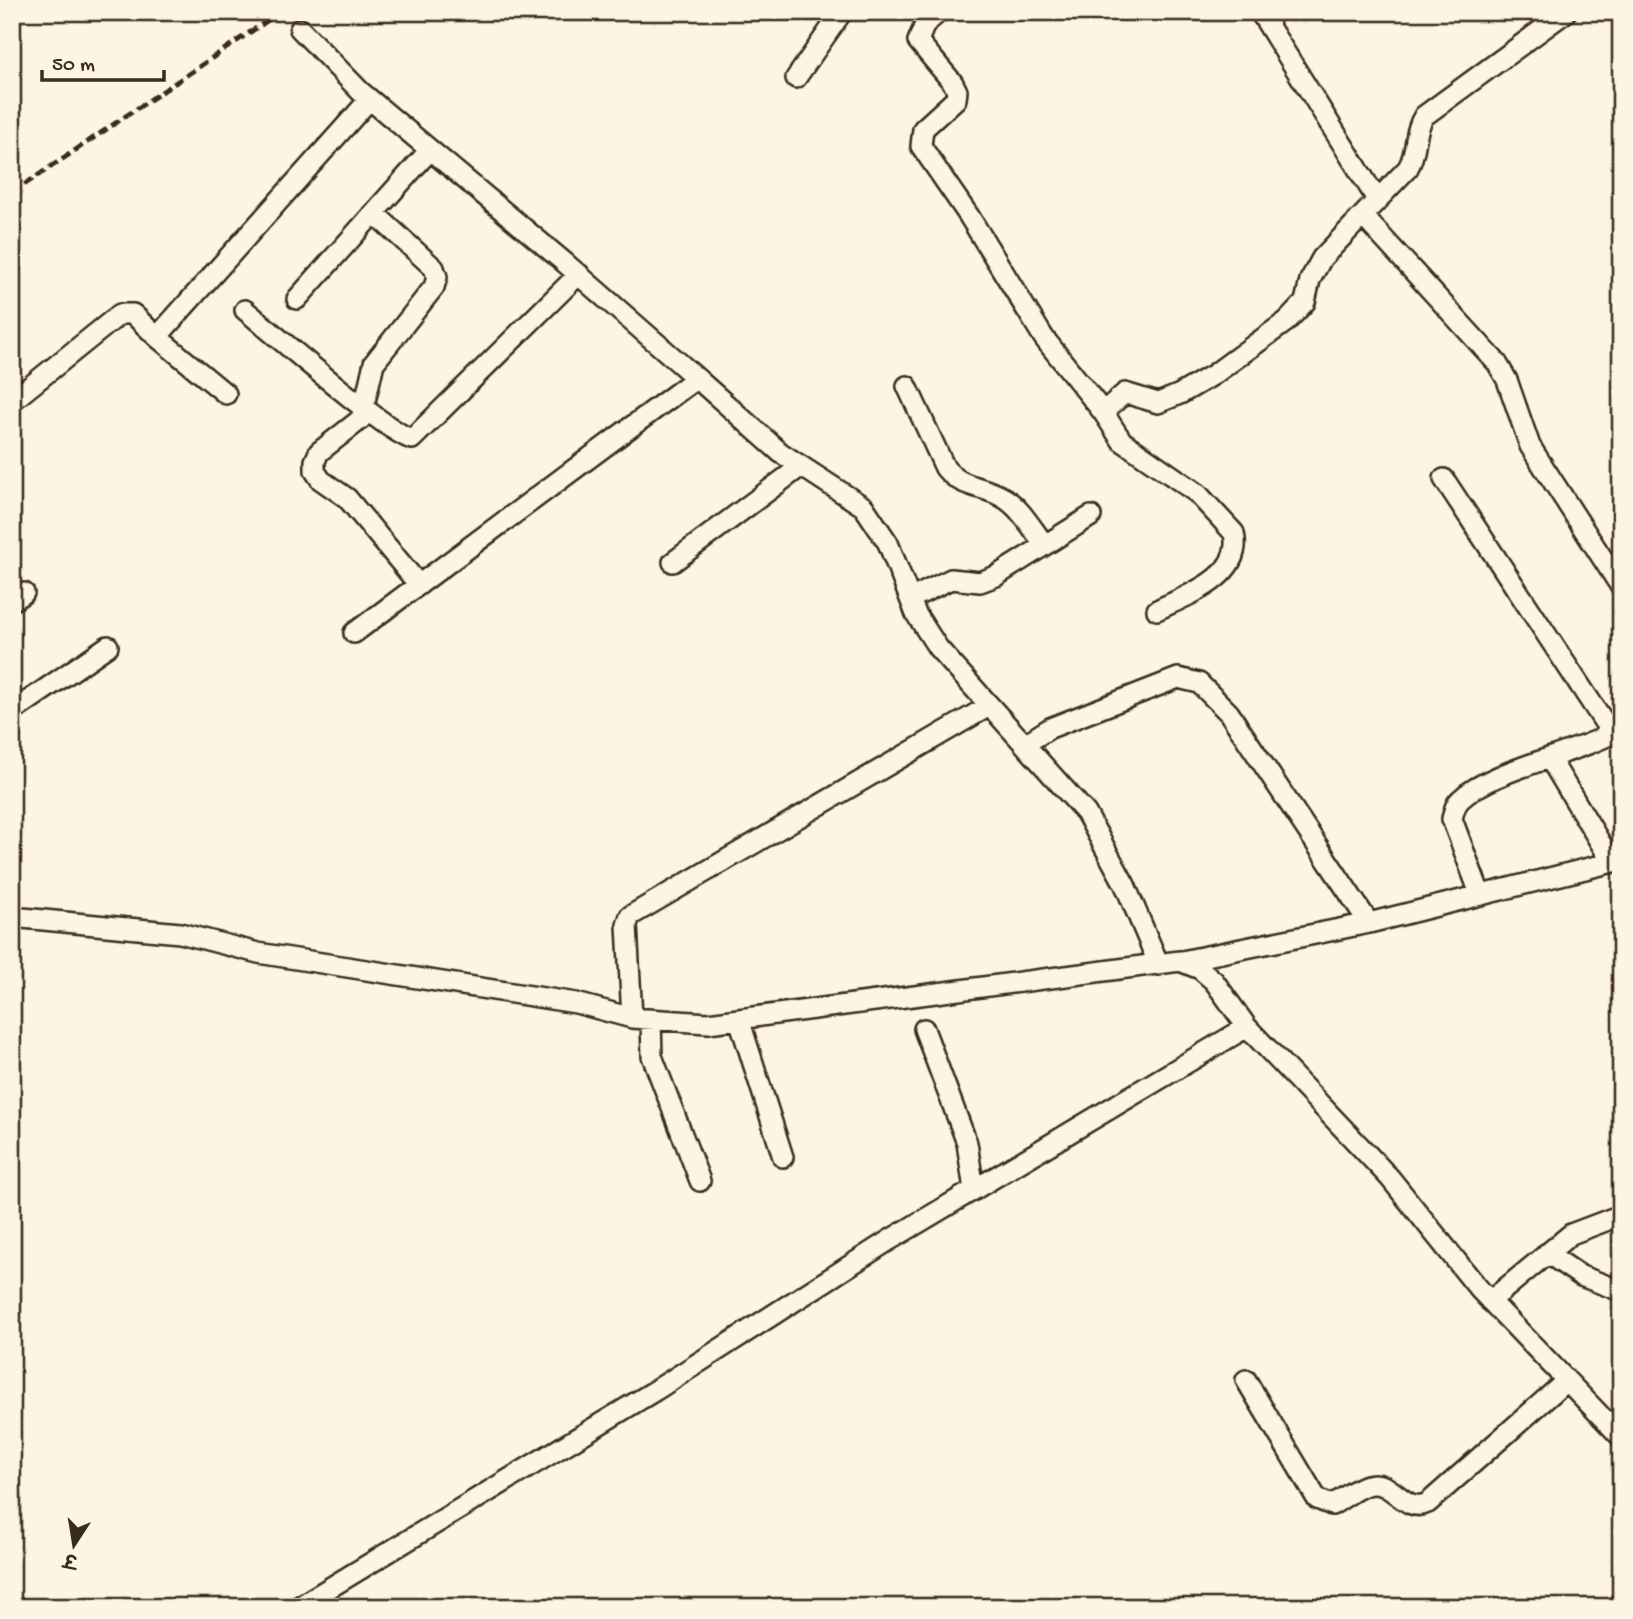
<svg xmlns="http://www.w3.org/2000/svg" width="1633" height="1619" viewBox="0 0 1633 1619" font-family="'Gochi Hand','Playpen Sans Deva',sans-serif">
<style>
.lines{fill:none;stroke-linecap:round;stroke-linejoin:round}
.street-casing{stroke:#3b2a1e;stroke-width:24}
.street{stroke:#fcf5e5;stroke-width:19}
.rail{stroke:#3b2a1e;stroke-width:5;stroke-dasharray:10 5;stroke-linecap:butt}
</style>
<rect width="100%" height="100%" fill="#fcf5e5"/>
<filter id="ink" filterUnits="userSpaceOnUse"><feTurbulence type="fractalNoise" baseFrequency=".0143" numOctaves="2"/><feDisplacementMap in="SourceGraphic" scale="14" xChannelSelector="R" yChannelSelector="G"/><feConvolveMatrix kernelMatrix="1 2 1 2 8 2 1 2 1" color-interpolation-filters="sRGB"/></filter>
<g filter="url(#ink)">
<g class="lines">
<defs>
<path id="street" d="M939 12 925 24 918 41 953 83 957 91 956 99 923 129 921 146 969 216 1044 338 1103 412 1125 393 1158 403 1180 394 1213 375 1287 321 1305 302 1310 280 1322 258 1408 168C1418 151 1413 133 1424 116L1566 12
M1260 12 1378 201
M300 29 361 92 564 262 701 382
M796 78 842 12
M374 213 434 268 437 277 434 287 374 363 361 419 319 452 315 461V471L321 480 347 498 419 585
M1363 216 1497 363 1507 380 1530 446 1621 587
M297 299 429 151
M245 310C272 332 388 434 412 439L579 274
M907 386 945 468C962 489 983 485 1004 498 1020 507 1033 530 1045 545
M226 394 157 337 369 100
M12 401 120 314H133L157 337
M1103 412 1122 441 1197 493 1234 533C1244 576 1188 595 1157 610
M1444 479 1612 734
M673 562 800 467
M910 599 951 579 980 582 996 576 1091 516
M12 601 24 593
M354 633 686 386 693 381 701 382 781 453 864 507 888 543 916 614 938 648 1086 813 1125 885 1159 965
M12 712 108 646
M1025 744 1050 728 1178 678 1199 683 1229 713 1369 923
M1550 759 1612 862
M1480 894 1452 819C1454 811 1455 804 1461 799 1492 769 1578 754 1621 729
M12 917 180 933 258 953 576 1003 632 1018 708 1023 1180 961 1200 969 1214 981 1247 1027 1390 1178 1479 1289 1621 1437
M1182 961 1369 923 1621 860
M632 1018 627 925 630 916 989 706
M739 1019 783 1157
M651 1020 652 1056 700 1181
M924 1029 967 1143 974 1190
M1547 1253 1581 1276 1621 1291
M1490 1301 1571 1234 1621 1215
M1246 1380 1317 1499 1332 1505C1343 1499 1355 1488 1367 1485 1393 1477 1403 1515 1428 1503L1565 1382
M298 1607 656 1390 888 1241 1247 1027"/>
</defs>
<use href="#street" class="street-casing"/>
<use href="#street" class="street"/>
<path class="rail" d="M12 193 280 12"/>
</g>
</g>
<rect width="1633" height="1619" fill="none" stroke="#fcf5e5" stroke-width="42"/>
<rect x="21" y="21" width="1591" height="1577" fill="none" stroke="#3b2a1e" stroke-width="2.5" filter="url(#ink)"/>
<g transform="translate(74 1545) rotate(192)" stroke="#fcf5e5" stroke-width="5" paint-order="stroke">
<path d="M0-5L12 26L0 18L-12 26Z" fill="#3b2a1e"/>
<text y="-10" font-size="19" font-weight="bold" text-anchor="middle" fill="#3b2a1e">उ</text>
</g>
<path d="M42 70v10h122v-10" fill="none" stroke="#3b2a1e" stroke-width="3.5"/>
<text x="52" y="70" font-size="21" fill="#3b2a1e" stroke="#fcf5e5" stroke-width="5" paint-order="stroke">50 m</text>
</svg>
